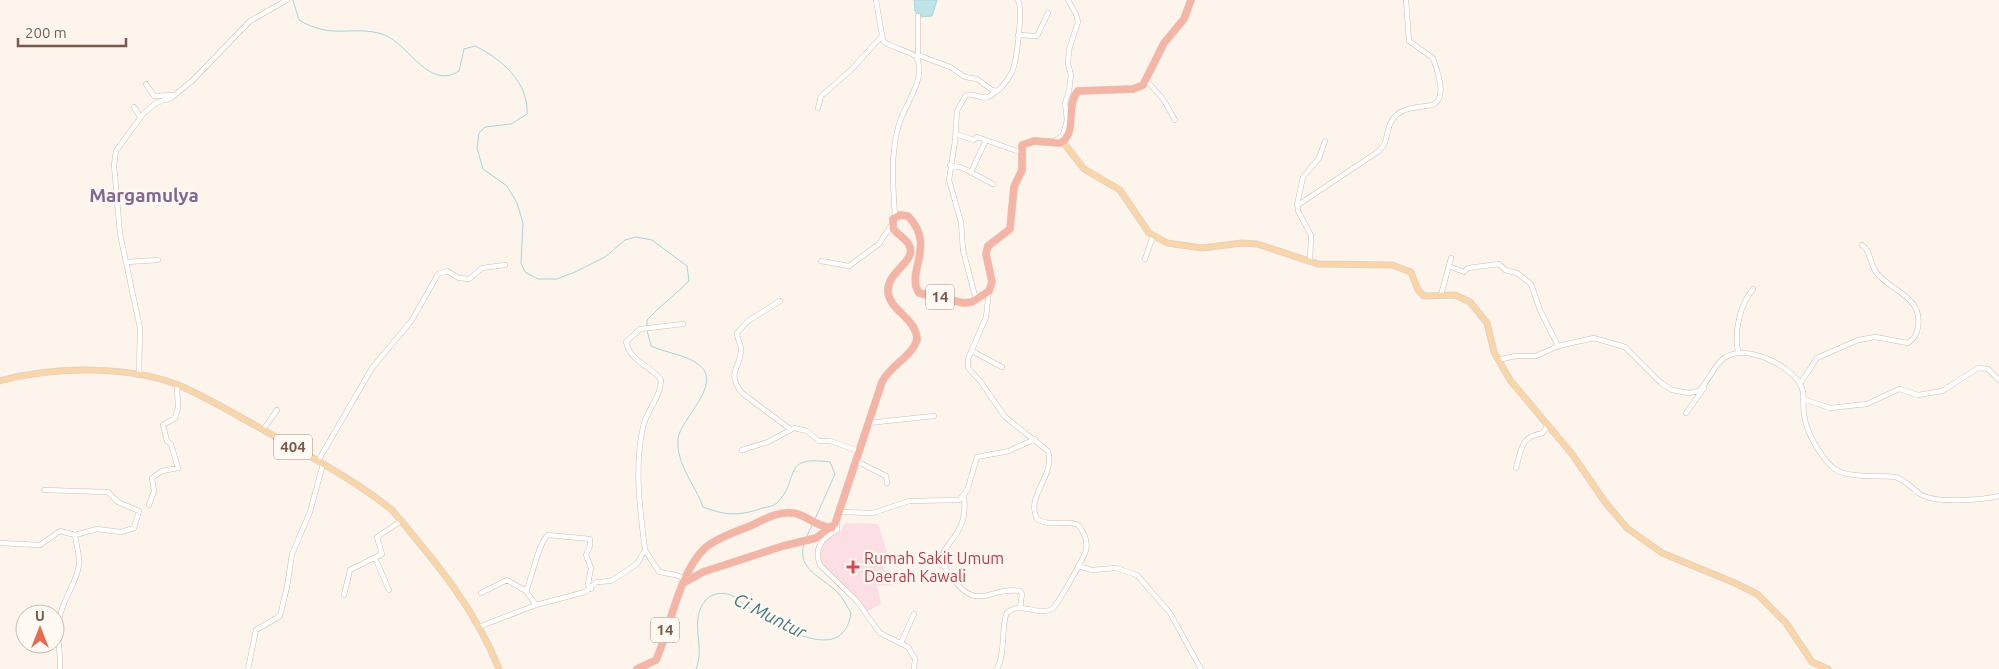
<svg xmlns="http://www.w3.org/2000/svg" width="1999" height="669" viewBox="0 0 1999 669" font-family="Ubuntu,sans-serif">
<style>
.medical{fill:#fbdfe4}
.water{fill:#bfe4e8;stroke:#a5d5da}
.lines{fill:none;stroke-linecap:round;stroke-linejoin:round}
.stream{stroke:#a5d5da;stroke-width:1}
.minor-casing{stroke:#d1bcb0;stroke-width:5.5}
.major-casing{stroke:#dad1cd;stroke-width:7}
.highway-casing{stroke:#dad1cd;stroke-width:8}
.minor{stroke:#fff;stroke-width:4.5}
.major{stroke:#fad5a6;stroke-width:5.5}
.highway{stroke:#f6b4a4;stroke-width:7}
.health-dot{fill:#e0444e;stroke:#fff9f3;stroke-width:2}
.labels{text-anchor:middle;stroke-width:4.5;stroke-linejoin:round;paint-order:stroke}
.shield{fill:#fff9f3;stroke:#a28a7f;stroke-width:1}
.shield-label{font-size:15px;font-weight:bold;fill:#7a5a4d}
.health-label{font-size:16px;fill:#be3a42;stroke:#fff9f3;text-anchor:start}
.water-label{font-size:18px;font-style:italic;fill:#40787e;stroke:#fff9f3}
.quarter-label{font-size:19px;font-weight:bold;fill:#826695;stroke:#fff9f3}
</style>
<rect width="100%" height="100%" fill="#fdf5ec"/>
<path class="medical" d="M845 523 878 524 887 552 878 558 893 585 877 586 881 604 868 611 847 588 826 569 820 560V548L829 536 841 531Z"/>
<path class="water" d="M914 0H937L932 16 919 17 915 11Z"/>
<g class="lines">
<path class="stream" d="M293 0 299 20C332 40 352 25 382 34 408 42 428 91 459 71L464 49 475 46C502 59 529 83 527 114L511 124 485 127 479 133 477 148 483 169 507 186 517 203 523 223 521 263 525 272 538 279H557L575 272 605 257 625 240 636 237 652 240 687 266 689 281C675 295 660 306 647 320V326
M647 330 651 346C666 353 684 354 698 364 725 383 680 419 678 439 676 465 695 484 703 507 727 516 739 516 763 508 767 507 774 506 777 503 801 479 780 455 830 462L835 474 815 519
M806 538 812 525
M696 669C706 646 688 620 706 600 712 593 722 592 731 595 736 597 741 603 746 606 773 623 843 669 851 613 847 607 844 599 838 593 823 577 796 570 804 544"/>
<defs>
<path id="minor" d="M876 0 883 41C891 48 914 52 917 58 926 80 905 104 899 124 890 155 893 185 895 217
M1018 35 1037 36 1048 13
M918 55 950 67 965 77 977 79 992 90 997 91
M918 58V16
M1146 80 1163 99 1175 120
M146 84 154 96 175 95
M134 107 140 117
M818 108 821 96 850 71 882 36
M956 134 974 140 977 137 1020 152
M1053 142 1063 135 1067 120 1065 103 1069 91 1071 75 1068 64 1069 50 1078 22 1076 14 1068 0
M950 165 963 168 993 184
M971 172 986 140
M1297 205 1303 177 1319 158 1325 141
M1145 259 1153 236
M821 261 849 266 879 244 892 224
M127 262 158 260
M1310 262 1311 235 1298 211V205L1379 151C1386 144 1386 139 1388 130 1394 106 1414 108 1433 105 1448 97 1437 71 1433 58L1409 41 1406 0
M1449 266 1464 272 1468 268 1499 264 1505 270 1517 273 1531 284 1540 310 1558 346
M989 291 986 317 968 359V368L981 382 1005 417 1048 451C1056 475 1025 496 1037 519 1051 528 1065 519 1078 525 1084 532 1088 541 1086 550 1085 556 1057 606 1052 609 1038 617 1020 600 1007 613 1001 621 1006 654 997 669
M1441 295 1451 258
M976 300 963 250 961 222 949 180 955 141 957 111 966 95C974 92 979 100 988 97 998 92 1007 82 1012 72 1017 60 1023 11 1018 0
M780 301 748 321 737 333C737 340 741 343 741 349 742 366 725 372 742 393L790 429
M972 351 1002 367
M1738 351C1734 331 1740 305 1753 289
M1498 360 1515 356H1536L1558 346 1594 338 1625 347 1661 383 1672 390 1689 393 1699 391C1709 381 1713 366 1724 358 1745 343 1788 364 1800 384 1806 393 1802 404 1804 414 1806 432 1819 454 1832 467 1845 479 1878 475 1895 477 1904 479 1913 489 1920 494 1935 504 1982 500 1999 496
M139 375 140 328 120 234 114 165 116 151 143 114 156 103 171 98 192 81 250 21 287 0
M1800 384 1817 358 1858 340 1875 337 1908 343C1914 339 1917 334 1918 327 1923 296 1891 292 1876 272 1870 264 1871 251 1862 245
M1803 399 1830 408 1867 404 1899 389 1918 395 1942 391 1978 368 1988 369 1999 380
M1686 413 1704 388
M868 423 934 416
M263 430 277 410
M742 450 768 442 794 428 807 431 819 441H830L859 451
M318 461 372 368 412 320 438 274 447 271 459 278 469 279 482 268 505 265
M856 461 886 476 887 483
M1516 468C1522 448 1520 437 1543 433L1547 426
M964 496C967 529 956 531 941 556 941 565 948 572 953 579 979 613 989 586 1020 591L1022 594 1020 608
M149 505 154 491 152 478 162 471 178 468 171 444 167 441 163 425 175 418 178 408 177 385
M841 512 873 513 909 501 959 500 967 491 977 457 1009 451 1035 439
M837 521V530C823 538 813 547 820 565L856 600 880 633 908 647 915 659 914 669
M0 543 40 545 60 531 75 535 97 529 121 532 134 528 139 511 118 502 108 492 44 490
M645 550C640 510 634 467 643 427 646 411 661 397 661 380 652 366 631 363 626 342L640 329 683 324
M375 558 389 590
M1078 566 1092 570 1116 568 1137 575 1170 613 1201 669
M526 591C532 578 539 541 548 535L590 539V546L586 555 591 568 588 584 591 589
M481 593 507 580 526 591 536 605
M344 595 350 570 382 554 377 537 401 521
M481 626 536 605 585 592 597 582 611 581 637 564 645 550 659 572 676 575 686 580
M901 643 914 614
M60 669C61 652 56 637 59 620 62 600 76 585 79 565 80 556 76 544 75 535
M248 669 256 630 280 616 287 587 292 554 310 512 323 464"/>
<path id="major" d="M1063 142 1084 169 1120 190 1149 233 1167 243 1202 248 1242 243 1257 244 1318 264 1392 265 1411 272 1418 290 1424 296 1455 295 1470 302 1487 323 1494 352 1510 380 1572 454 1605 502 1627 528 1662 553 1735 583 1757 594 1786 623 1812 662 1828 669
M0 381C52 366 133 365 183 387 216 402 248 422 280 439 318 461 357 482 392 510 434 560 475 608 499 669"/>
<path id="highway" d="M685 582 703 572 783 546 816 538 835 524 882 382C891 364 911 358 917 340 917 318 889 311 888 291 887 271 918 261 909 245 906 238 897 235 893 228V219L900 215 908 216C937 246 905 272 919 293L964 303 972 302 983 295 989 291 992 282 986 254 988 246 1010 229 1014 187 1022 170V145L1034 141 1060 143C1078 134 1065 105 1078 91L1133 89 1143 85 1164 43 1184 19 1191 0
M637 669 656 660C670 629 679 572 705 548 717 538 735 532 750 526 763 520 778 511 793 513 806 514 813 526 832 528"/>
</defs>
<use href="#minor" class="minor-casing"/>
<use href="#major" class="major-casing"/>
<use href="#highway" class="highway-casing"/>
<use href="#minor" class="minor"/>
<use href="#major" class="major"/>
<use href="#highway" class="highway"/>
</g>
<path class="health-dot" d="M850.5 559.5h5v5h5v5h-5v5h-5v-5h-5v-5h5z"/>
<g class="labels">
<g class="shield">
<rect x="926" y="284.5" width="28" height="25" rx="4"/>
<rect x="274" y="434.5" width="38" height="25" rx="4"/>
<rect x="651" y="617.5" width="28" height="25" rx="4"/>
</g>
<g class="shield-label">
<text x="940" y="302">14</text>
<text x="293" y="452">404</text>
<text x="665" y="635">14</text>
</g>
<g class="health-label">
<text x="864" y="564">Rumah Sakit Umum<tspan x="864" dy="18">Daerah Kawali</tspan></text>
</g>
<g class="water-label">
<text transform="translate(770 616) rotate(27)" y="6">Ci Muntur</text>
</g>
<g class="quarter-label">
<text x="144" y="202">Margamulya</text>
</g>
</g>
<g transform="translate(40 629)"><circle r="24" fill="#fff9f3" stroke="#cab9b1"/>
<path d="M0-4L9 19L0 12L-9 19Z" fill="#e66952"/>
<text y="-8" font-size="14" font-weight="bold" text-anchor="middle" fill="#7a5a4d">U</text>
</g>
<path d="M18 38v8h108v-8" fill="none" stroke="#7a5a4d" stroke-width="2.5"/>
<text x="25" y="38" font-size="15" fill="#7a5a4d" stroke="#fff9f3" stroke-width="4" paint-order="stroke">200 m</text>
</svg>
